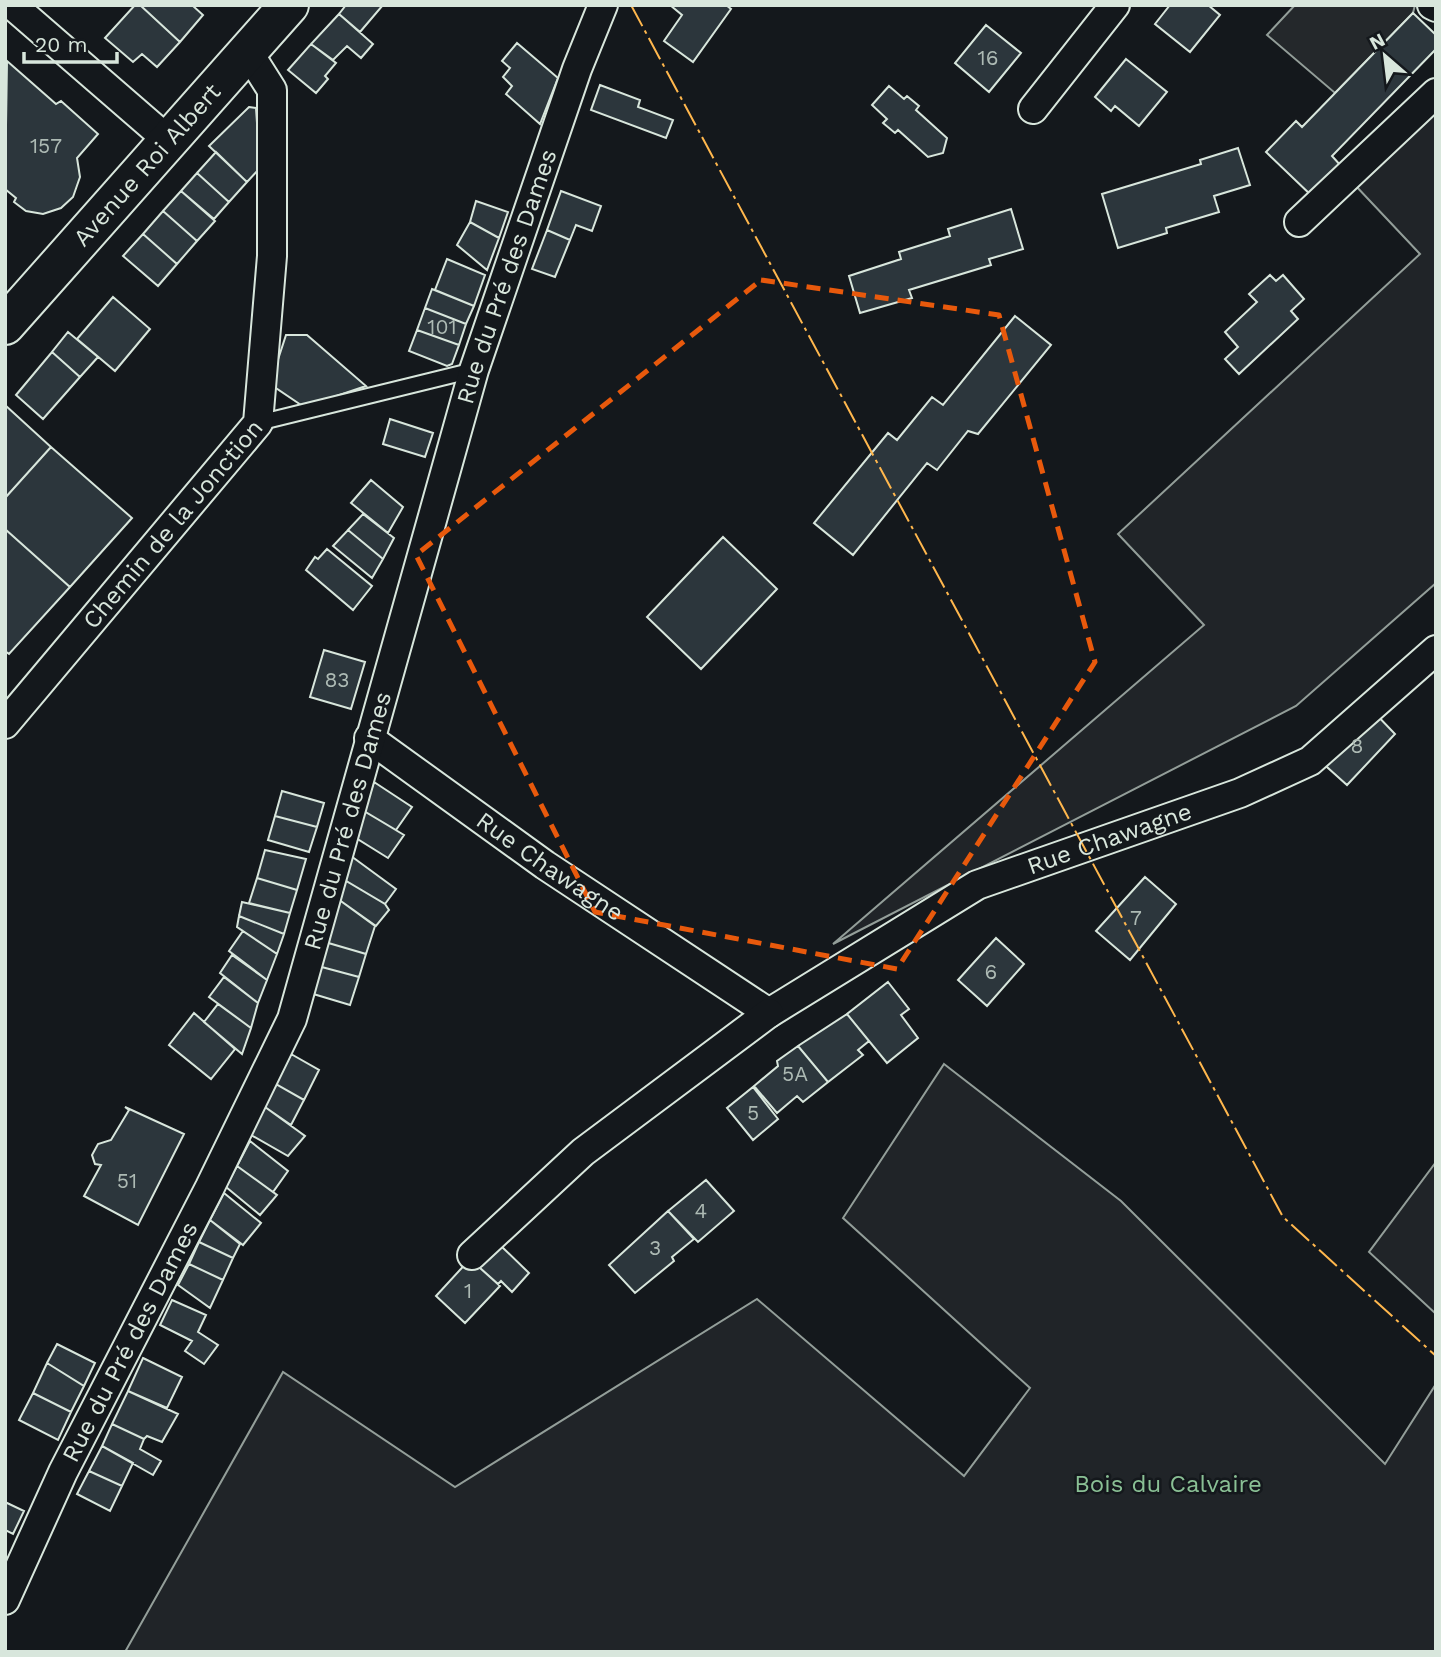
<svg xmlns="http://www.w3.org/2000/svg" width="1441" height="1657" viewBox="0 0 1441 1657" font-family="'Work Sans',sans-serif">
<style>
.green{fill:#202428;stroke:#939e99;stroke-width:2}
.parking{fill:#24282b;stroke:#939e99;stroke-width:2}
.building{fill:#2c363c;stroke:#d8e6dc;stroke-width:2}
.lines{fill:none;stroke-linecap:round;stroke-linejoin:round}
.service-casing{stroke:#d8e6dc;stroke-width:18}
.minor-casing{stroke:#d8e6dc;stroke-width:32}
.primary-casing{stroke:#d8e6dc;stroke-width:42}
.service{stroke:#14181c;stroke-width:14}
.minor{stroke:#14181c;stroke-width:28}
.primary{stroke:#14181c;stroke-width:38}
.power{stroke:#ffb74d;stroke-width:2;stroke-dasharray:24 5 3.5 5;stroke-linecap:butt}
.marked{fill:none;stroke:#e8590c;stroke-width:5;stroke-dasharray:14 9;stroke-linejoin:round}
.labels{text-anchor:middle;stroke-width:5;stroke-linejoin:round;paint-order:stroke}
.number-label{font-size:21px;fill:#adbab4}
.street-label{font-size:24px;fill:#d8e6dc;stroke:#14181c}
.park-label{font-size:24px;fill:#8ac095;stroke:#14181c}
</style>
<rect width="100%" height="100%" fill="#14181c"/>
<path class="green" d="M1436 110V583L1296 706 833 944 1204 625 1118 534 1420 254 1354 184Z
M944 1064 1121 1201 1385 1464 1436 1384V1652H125L283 1372 455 1487 757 1299 964 1476 1030 1388 843 1218Z
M1436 1162V1314L1369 1252Z"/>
<path class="parking" d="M1295 5H1415L1413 13 1335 93 1267 35Z"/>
<path class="building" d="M135 5H140L180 42 157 67 142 54 133 62 105 38Z
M140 5H192L203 15 180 42Z
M346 5H383L360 32 339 14Z
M670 5H726L731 9 693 62 664 41 682 15Z
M1170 5H1208L1220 15 1190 52 1155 24Z
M1413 13 1436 35V49L1332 156 1342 167 1313 197 1266 152 1296 121 1302 127Z
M339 14 373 44 361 58 347 46 333 60 311 44Z
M986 25 1021 53 989 92 955 63Z
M517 43 558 78 540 124 506 94 512 86 503 77 510 68 502 61Z
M311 44 336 63 325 76 328 79 316 93 288 70Z
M1126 59 1167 92 1139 126 1115 106 1111 111 1095 97Z
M7 61 56 104 61 101 98 134 77 158 80 177 73 197 61 208 43 214 26 211 14 202 16 198 5 189Z
M600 85 640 100 638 107 673 120 666 138 591 110Z
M889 86 904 99 907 96 919 106 916 110 947 138 943 153 928 157 898 130 895 133 883 123 887 119 872 105Z
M249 107 256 108 260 168 247 182 209 146Z
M1238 148 1250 185 1214 196 1219 212 1166 228 1167 233 1118 248 1102 194 1201 164 1200 160Z
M216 152 247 182 229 202 197 173Z
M197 173 229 202 214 219 181 191Z
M181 191 215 221 197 241 163 211Z
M561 191 601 206 592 231 576 225 570 240 547 230Z
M476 201 508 212 499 238 470 222Z
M1011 209 1023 249 989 259 991 265 909 290 912 298 860 313 849 276 901 259 899 252 950 236 948 229Z
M163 211 197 241 177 264 143 234Z
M470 222 499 238 487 270 457 245Z
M547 230 570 240 555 277 532 269Z
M143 234 177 264 158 286 123 256Z
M447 259 485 275 474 306 435 290Z
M1270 275 1276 281 1283 275 1304 299 1291 311 1298 319 1239 374 1225 359 1238 347 1225 332 1257 302 1249 294Z
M432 289 474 306 466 324 425 308Z
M113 297 150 329 115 371 77 339Z
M425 308 466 324 459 345 417 330Z
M1015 316 1051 345 978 434 968 431 937 470 927 463 853 555 814 523 888 433 897 440 932 397 943 405Z
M417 330 459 345 452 364 447 366 409 351Z
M68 332 98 357 80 377 52 352Z
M286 335H307L366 386 304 407 270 384Z
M52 352 80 377 43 419 16 395Z
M5 405 51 447 5 498Z
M390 419 433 433 425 457 383 444Z
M51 447 132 518 70 587 5 529V498Z
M371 480 403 507 388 533 351 503Z
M363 514 394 538 383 559 348 530Z
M5 529 70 587 9 654 5 651Z
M348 530 383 559 372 578 333 546Z
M723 537 777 589 701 669 647 617Z
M327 549 372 586 353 610 306 570 315 557 318 559Z
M324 650 365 662 351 709 310 697Z
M1371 709 1395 734 1347 785 1318 759Z
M374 782 412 807 396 830 364 811Z
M282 791 324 803 317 827 275 816Z
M364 811 404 835 388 858 356 838Z
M275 816 317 827 309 852 268 840Z
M265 850 306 859 297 890 257 878Z
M351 856 396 889 385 904 343 879Z
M1145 877 1176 904 1130 960 1096 931Z
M257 878 297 890 290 913 249 903Z
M343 879 385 904 389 910 376 926 338 899Z
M338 899 375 926 366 954 325 942Z
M242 902 290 913 284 934 239 916Z
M239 916 284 934 277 954 237 927Z
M243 931 277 954 267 980 229 951Z
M996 938 1024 964 987 1006 958 980Z
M325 942 366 954 359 977 318 966Z
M232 955 267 980 258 1003 220 973Z
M318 966 359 977 350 1005 310 993Z
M224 977 258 1003 251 1028 209 997Z
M888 982 909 1009 901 1015 918 1038 887 1063 847 1014Z
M218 1004 251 1028 242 1054 204 1022Z
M194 1013 235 1049 211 1079 169 1045Z
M847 1014 869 1041 858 1050 863 1055 828 1082 798 1046Z
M798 1046 828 1082 803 1102 797 1096 777 1113 754 1086 778 1066 777 1061Z
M291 1054 319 1070 304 1100 276 1084Z
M276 1084 304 1100 291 1125 265 1107Z
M753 1087 778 1119 753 1140 727 1108Z
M125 1107 184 1134 138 1225 84 1196 101 1165 95 1164 92 1155 98 1144 111 1140 129 1110Z
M265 1107 305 1136 288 1156 251 1135Z
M250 1141 288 1171 273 1192 237 1166Z
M237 1166 277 1195 260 1215 226 1187Z
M706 1180 734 1211 698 1242 668 1211Z
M224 1193 261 1223 243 1245 210 1220Z
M668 1211 694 1239 672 1257 674 1261 635 1293 609 1265Z
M210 1220 240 1244 233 1258 199 1242Z
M199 1242 233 1258 223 1280 189 1264Z
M500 1245 529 1273 512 1292 501 1281 498 1284 479 1267Z
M470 1259 500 1286 465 1323 436 1296Z
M189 1264 223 1280 210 1308 178 1285Z
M172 1300 206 1315 198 1332 218 1345 204 1364 185 1351 192 1341 160 1325Z
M57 1344 95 1363 84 1386 47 1363Z
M143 1358 182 1377 167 1408 128 1391Z
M47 1363 84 1386 71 1412 33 1393Z
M128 1391 178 1414 162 1442 147 1436 144 1439 112 1424Z
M33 1393 71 1412 58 1440 19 1420Z
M112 1424 144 1439 140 1449 161 1461 153 1475 102 1446Z
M102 1446 133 1463 122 1486 89 1471Z
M89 1471 122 1486 110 1511 77 1494Z
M5 1502 24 1511 13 1534 5 1530Z"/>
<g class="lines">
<defs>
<path id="service" d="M258 423 474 370"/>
<g id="minor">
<path d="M12 5 169 141"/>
<path d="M1432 5 1436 7"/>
<path d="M1033 109 1115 5"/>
<path d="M1299 222 1436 93"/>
<path id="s1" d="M5 724 258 423 272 256V90L248 52"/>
<path id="s2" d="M369 738 545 865 769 1013 977 885 1240 793 1310 761 1436 650"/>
<path d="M472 1255 583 1152 769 1013"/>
<path id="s3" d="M5 1600 63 1472 210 1187 292 1019 474 370 577 69 603 5"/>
</g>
<g id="primary">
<path id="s4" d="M5 325 289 5"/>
</g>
</defs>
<use href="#service" class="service-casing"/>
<use href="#minor" class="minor-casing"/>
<use href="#primary" class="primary-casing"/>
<use href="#service" class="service"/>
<use href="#minor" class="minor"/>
<use href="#primary" class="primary"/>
<path class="power" d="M631 5 1283 1217 1436 1356"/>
</g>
<path class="marked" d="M761 280 999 315 1095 662 897 969 595 912 416 555Z"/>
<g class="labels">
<g class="number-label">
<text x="988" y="65">16</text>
<text x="46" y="153">157</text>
<text x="442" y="334">101</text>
<text x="337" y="687">83</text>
<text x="1357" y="753">8</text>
<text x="1136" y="925">7</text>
<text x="991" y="979">6</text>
<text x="795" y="1081">5A</text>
<text x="753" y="1120">5</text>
<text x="127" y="1188">51</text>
<text x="701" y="1218">4</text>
<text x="655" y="1255">3</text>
<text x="468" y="1298">1</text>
</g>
<g class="street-label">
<text dy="8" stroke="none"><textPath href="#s4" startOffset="214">Avenue Roi Albert</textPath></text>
<text dy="8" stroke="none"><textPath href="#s3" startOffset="1421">Rue du Pré des Dames</textPath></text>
<text dy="8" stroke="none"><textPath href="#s1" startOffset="261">Chemin de la Jonction</textPath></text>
<text dy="8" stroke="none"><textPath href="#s3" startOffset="854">Rue du Pré des Dames</textPath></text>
<text dy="8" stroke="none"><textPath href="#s2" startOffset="870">Rue Chawagne</textPath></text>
<text dy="8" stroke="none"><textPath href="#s2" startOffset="222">Rue Chawagne</textPath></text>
<text dy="8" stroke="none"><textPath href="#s3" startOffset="287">Rue du Pré des Dames</textPath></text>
</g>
<g class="park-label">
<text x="1168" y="1492">Bois du Calvaire</text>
</g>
</g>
<rect width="1441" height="1657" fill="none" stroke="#d8e6dc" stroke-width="14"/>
<g transform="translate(1385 56) rotate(332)" stroke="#14181c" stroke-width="5" paint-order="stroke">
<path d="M0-5L12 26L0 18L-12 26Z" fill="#d8e6dc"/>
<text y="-10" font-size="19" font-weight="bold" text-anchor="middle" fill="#d8e6dc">N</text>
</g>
<path d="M24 52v10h93v-10" fill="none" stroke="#d8e6dc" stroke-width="3.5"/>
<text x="35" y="52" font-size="21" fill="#d8e6dc" stroke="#14181c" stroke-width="5" paint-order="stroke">20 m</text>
</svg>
